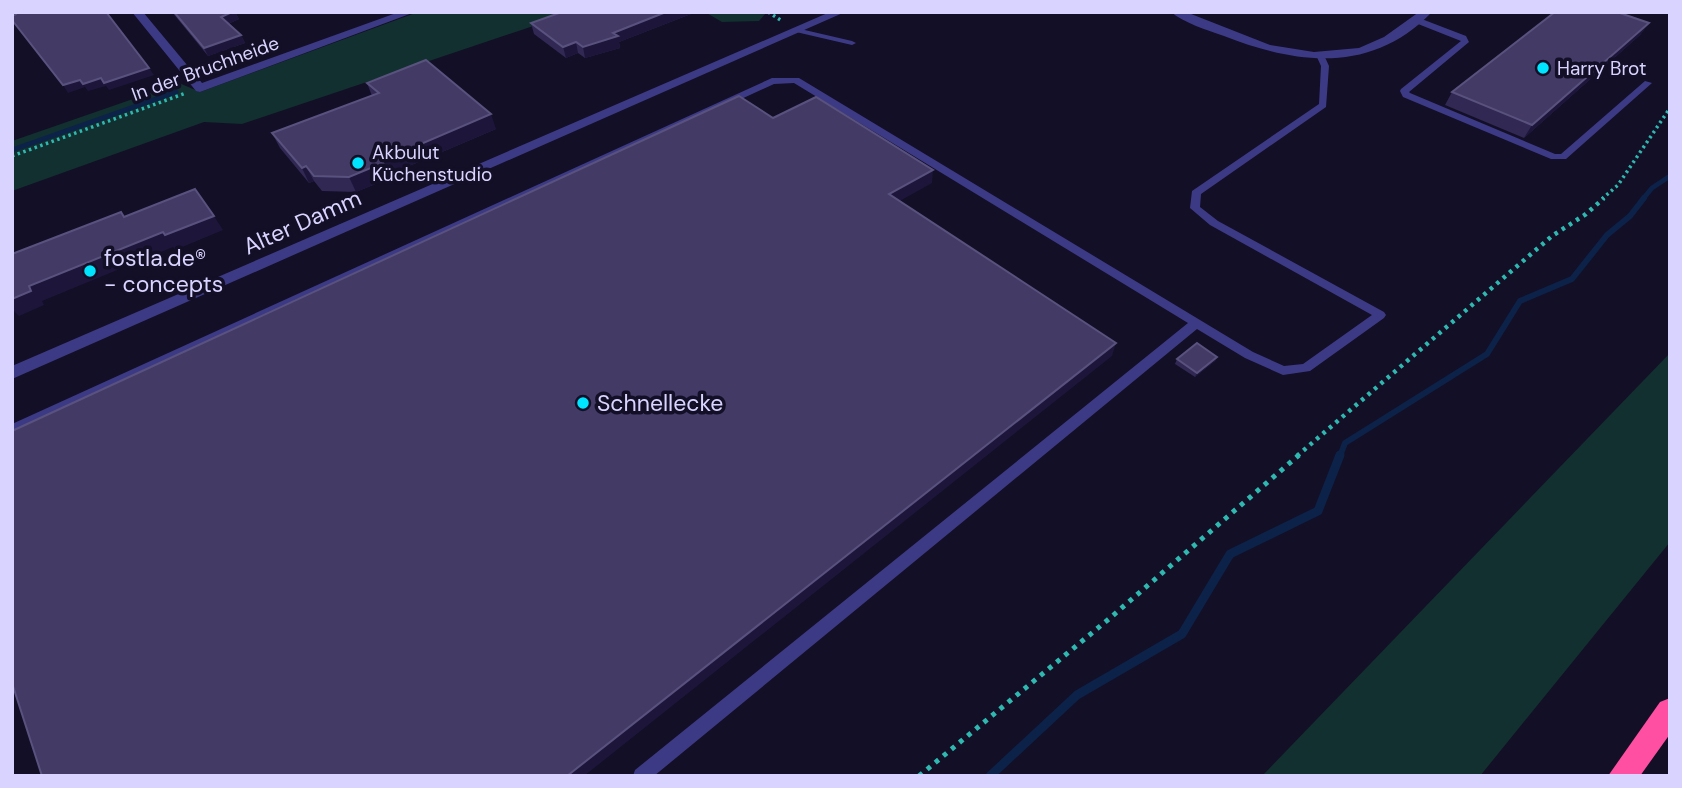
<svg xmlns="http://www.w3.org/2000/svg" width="1682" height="788" viewBox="0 0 1682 788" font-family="'DM Sans',sans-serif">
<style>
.green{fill:#12302f}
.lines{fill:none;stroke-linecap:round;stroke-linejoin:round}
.stream-far2{stroke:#0c2248;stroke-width:5}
.stream-far1{stroke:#0c2248;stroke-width:6}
.stream{stroke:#0c2248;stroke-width:9}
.path-far2{stroke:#2fb8b0;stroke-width:3.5;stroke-dasharray:2.5 3.5;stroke-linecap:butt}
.path-far1{stroke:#2fb8b0;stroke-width:4.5;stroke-dasharray:3.5 5;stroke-linecap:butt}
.path{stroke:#2fb8b0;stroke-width:5;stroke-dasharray:4.5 6;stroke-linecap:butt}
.lane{fill:#3d3a85;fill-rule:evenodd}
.street{fill:#3d3a85;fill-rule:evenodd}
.highway{fill:#ff4fa3;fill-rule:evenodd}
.wall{fill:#312854}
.shaded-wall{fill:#1d163a}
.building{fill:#433a66;stroke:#5a527e;stroke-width:2}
.poi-dot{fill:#00e5ff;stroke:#130f26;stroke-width:2.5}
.labels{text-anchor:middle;stroke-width:7;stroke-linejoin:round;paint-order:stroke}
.far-street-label{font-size:19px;fill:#d9d4ff;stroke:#130f26}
.far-poi-label{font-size:19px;fill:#d9d4ff;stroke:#130f26;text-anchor:start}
.street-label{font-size:23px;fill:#d9d4ff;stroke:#130f26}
.poi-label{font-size:23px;fill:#d9d4ff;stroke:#130f26;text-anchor:start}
</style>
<rect width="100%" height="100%" fill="#130f26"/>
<path class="green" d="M418 12H575L242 124 204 122 12 191V141L179 83 200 92Z
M705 12H765L766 13 759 21 722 22Z
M1670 353V542L1480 776H1262Z"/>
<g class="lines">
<path class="stream-far2" d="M12 150 176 92
M1643 199 1652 188 1670 176"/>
<path class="stream-far1" d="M1340 456 1345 443 1487 354 1520 301 1572 279 1607 235 1630 216 1644 198"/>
<path class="stream" d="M990 776 1077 695 1182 634 1230 554 1318 511 1340 455"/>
<path class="path-far2" d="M768 12 782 21
M12 156 186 93
M1602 199 1618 185 1670 108"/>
<path class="path-far1" d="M1297 456 1552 236 1586 214 1604 198"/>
<path class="path" d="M919 776 1110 618 1299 455"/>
<path class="lane" d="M1413 18H1419L1466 36 1469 42 1409 92 1410 93 1555 154H1561L1645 81 1652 83 1566 159H1551L1403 97 1400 91 1401 89 1461 41 1413 22Z
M796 28 852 41 856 43 852 45 796 32Z
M1317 53H1323L1329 66 1326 107 1201 194 1200 207 1218 221 1384 312 1386 315 1384 318 1310 371 1283 375 1245 358 1197 329 654 776H633L635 770 1188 323 794 83 774 84 12 435V424L772 78H799L1253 352 1284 366 1303 364 1372 315 1210 225 1190 208 1192 191 1319 104 1321 66 1316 55Z"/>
<path class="street" d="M132 12H143L202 83 399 12H415L200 92 196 91Z
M830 12H845L12 379V366Z
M1171 12H1186L1270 45 1314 52 1359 48 1384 37 1419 12H1432C1372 74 1298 65 1224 36 1207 30 1184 23 1171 12Z"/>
<path class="highway" d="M1670 698V734L1640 776H1608L1660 702Z"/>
</g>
<path class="wall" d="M172 12H235L239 19 228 24 241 35 245 43 208 56Z
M691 14 619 42 620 48 585 58 578 53 566 58 534 34 531 23Z
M1649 23 1640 35 1524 138 1445 105 1452 92Z
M367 83 496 129 388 175 390 178 356 192 322 191 314 181 309 183 280 148 272 133 372 96Z
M1217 357 1215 361 1195 377 1175 364 1177 359Z"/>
<path class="shaded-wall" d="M232 12H235L239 19 225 25 221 17Z
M666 12H690L691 14 619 42 620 48 585 58 583 47 613 33Z
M1649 23 1640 35 1524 138 1532 125Z
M241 35 245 43 208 56 204 48Z
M576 42 578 53 566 58 563 47Z
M149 68 154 75 109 90 104 83Z
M101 78 106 86 88 91 83 84Z
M80 80 85 87 68 93 63 85Z
M491 114 496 129 388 175 390 178 356 192 349 177 381 161Z
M306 166 314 181 309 183 302 168Z
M933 170 932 183 889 207V194Z
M214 216 223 230 175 250 173 247 42 301 44 305 19 316 12 309V299L29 286 163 232Z
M1116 343 1112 356 584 776H567Z
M1217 357 1215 361 1195 377 1197 373Z"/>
<path class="building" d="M15 12H106L149 68 104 83 101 78 83 84 80 80 63 85 12 20V16L16 14Z
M174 12H232L221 17 241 35 204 48Z
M562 12H666L613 33 618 36 583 47 576 42 563 47 531 23Z
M1555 12H1617L1649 23 1532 125 1452 92Z
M426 60 491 114 381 161 383 163 349 177 314 176 306 166 302 168 272 133 379 93 367 83Z
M739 96 773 118 816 97 933 170 889 194 1116 343 567 776H42L12 683V431Z
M195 189 214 216 165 235 163 232 29 286 31 291 12 299V254L121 212 124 217Z
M1197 343 1217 357 1197 373 1177 359Z"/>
<g class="poi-dot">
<circle cx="1543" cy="68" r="7"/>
<circle cx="358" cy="163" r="7"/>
<circle cx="90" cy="271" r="7"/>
<circle cx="583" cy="403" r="7"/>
</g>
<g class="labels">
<g class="far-street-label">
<text transform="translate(205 68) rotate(-20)" y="7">In der Bruchheide</text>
</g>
<g class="far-poi-label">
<text x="1557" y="75">Harry Brot</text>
<text x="372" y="159">Akbulut<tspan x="372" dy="22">Küchenstudio</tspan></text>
</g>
<g class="street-label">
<text transform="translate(302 222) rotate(-24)" y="8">Alter Damm</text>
</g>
<g class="poi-label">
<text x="104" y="266">fostla.de®<tspan x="104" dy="26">- concepts</tspan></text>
<text x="597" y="411">Schnellecke</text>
</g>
</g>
<rect width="1682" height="788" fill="none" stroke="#d9d4ff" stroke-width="28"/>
</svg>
